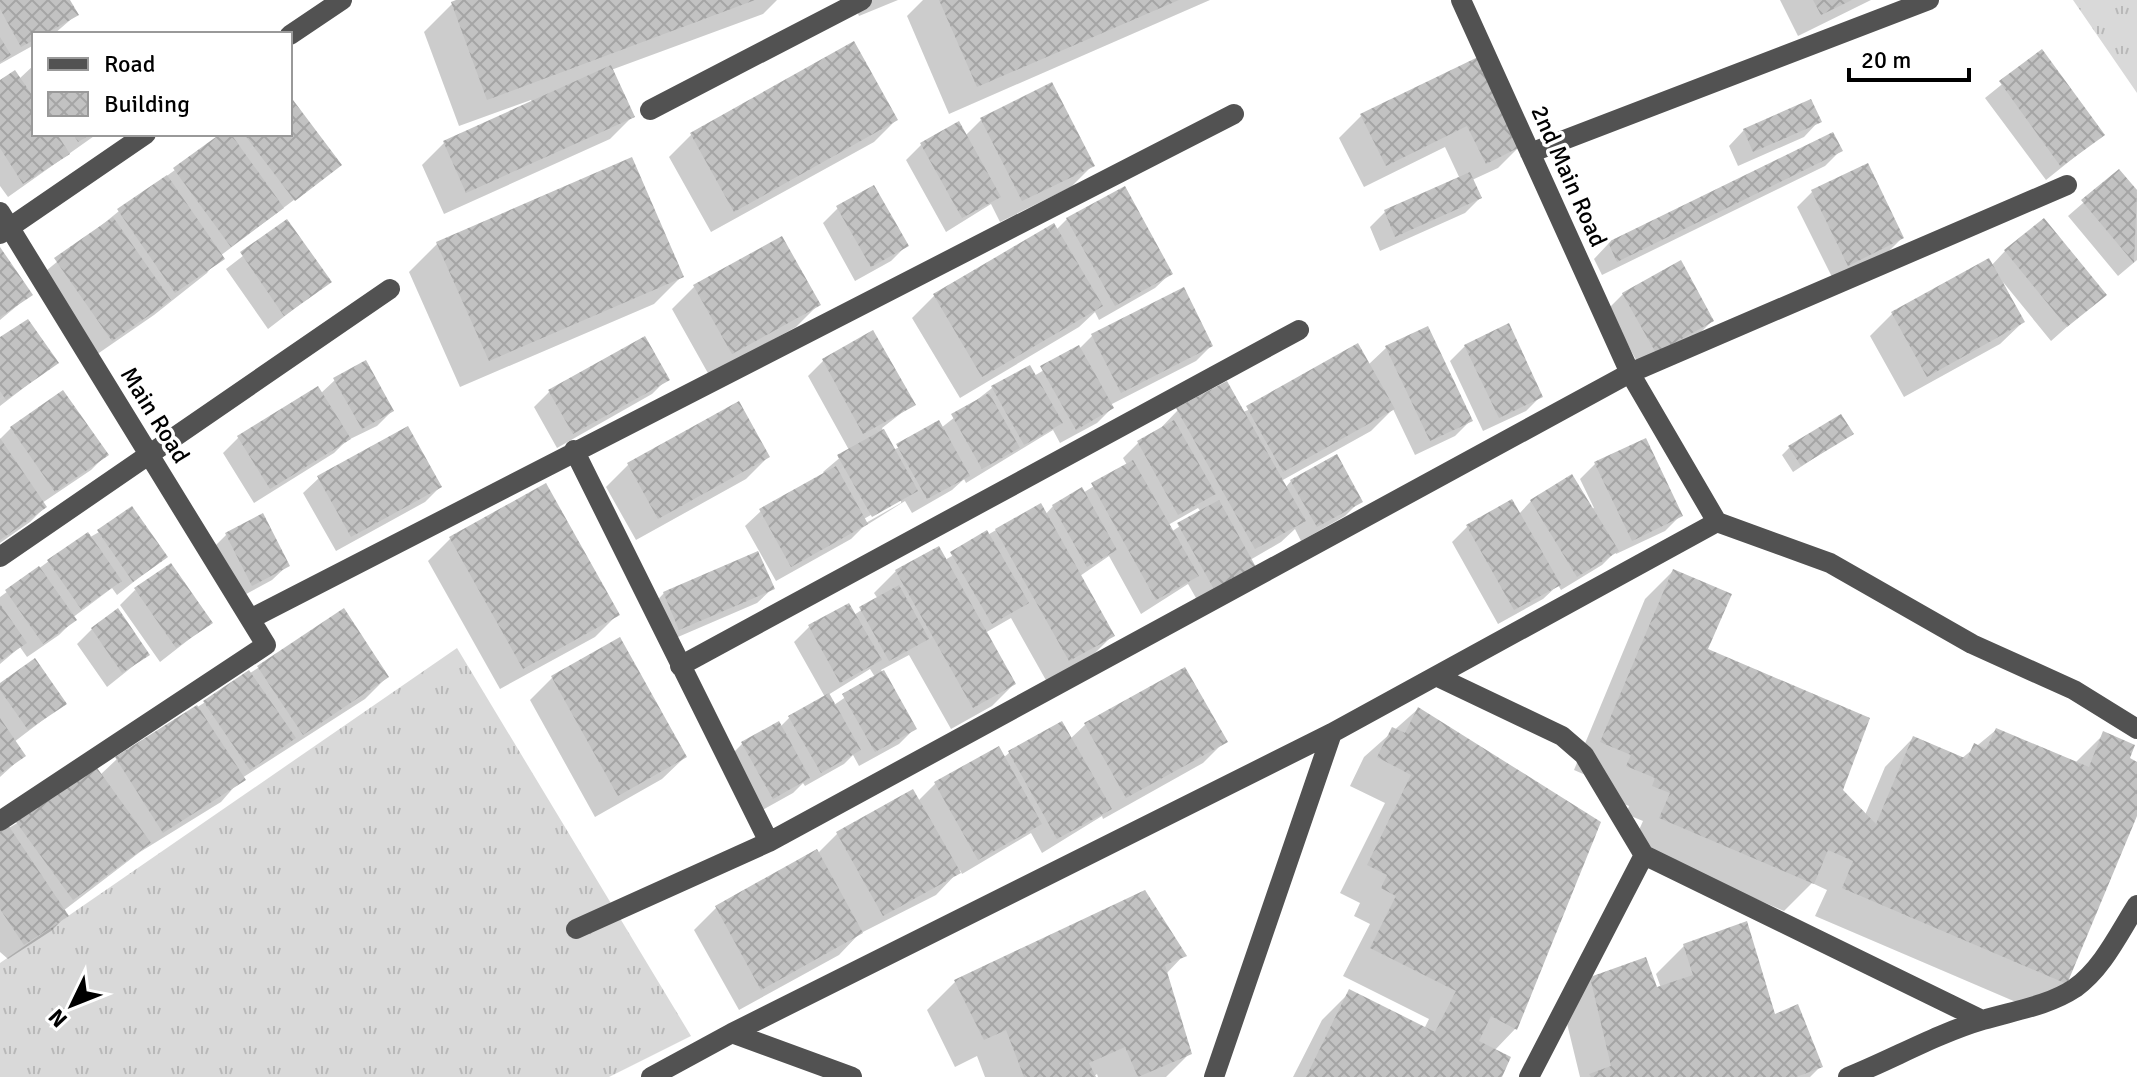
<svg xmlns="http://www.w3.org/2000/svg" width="2137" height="1077" viewBox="0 0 2137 1077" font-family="Signika,sans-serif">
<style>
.grass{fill:url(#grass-tufts)}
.shadow{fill:#0003;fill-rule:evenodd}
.building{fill:url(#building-cross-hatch)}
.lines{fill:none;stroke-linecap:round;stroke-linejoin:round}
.minor{stroke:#525252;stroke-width:20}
.labels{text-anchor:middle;stroke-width:7;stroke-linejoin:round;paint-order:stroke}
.street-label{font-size:24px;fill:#000;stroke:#fff}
</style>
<defs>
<pattern id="grass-tufts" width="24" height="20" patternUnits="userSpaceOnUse" patternTransform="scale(2)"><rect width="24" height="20" fill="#d9d9d9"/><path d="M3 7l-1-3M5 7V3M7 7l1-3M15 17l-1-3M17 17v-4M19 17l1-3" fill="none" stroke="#b8b8b8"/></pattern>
<pattern id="building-cross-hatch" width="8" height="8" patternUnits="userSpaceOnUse" patternTransform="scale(2)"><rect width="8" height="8" fill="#c2c2c2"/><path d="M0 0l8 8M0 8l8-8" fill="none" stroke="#a5a5a5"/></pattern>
</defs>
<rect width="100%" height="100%" fill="#fff"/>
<path class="grass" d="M2073 0H2137V93Z
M457 648 691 1036 609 1077H0V963Z"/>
<path class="shadow" d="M0 0H68L76 15 54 34H34V45L0 64Z
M462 0H777L763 14 611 70 632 117 610 139 444 214 422 165 444 143 532 103 531 100 459 126 424 32 452 4Z
M852 0H898L859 16Z
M923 0H1210L949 114 907 16Z
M1780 0H1871L1798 36Z
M853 44 896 120 874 142 711 232 669 157 691 135Z
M2042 52 2102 135 2046 180 1985 98Z
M1477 60 1520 146 1498 168 1472 180 1480 198 1465 213 1380 251 1370 227 1385 212 1460 179 1445 147 1364 187 1339 138 1361 116Z
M34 65V134H97L8 197 0 186V82L19 79Z
M290 99 340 165 220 256 207 273 154 315 96 355 41 275 119 211 224 134 230 137 290 134Z
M981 120 1093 165 1071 187 1000 222 991 204 946 232 906 160 921 145 965 136Z
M1819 121 1804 137 1738 166 1729 146 1744 130Z
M1840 151 1825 166 1602 275 1594 259 1609 243Z
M2119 172 2137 193V260L2118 276 2068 216Z
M1812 192 1902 238 1887 253 1833 279 1797 207Z
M838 208 906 246 891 261 855 281 823 223Z
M1067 219 1171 273 1155 288 1099 320 1095 312 1079 327 960 398 912 318 934 296 1056 230Z
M287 222 329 282 268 329 226 269Z
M437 244 682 276 654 304 460 387 409 272Z
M0 251 30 295 0 320Z
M2005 251 2104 294 2051 341 2003 282 2023 322 2000 344 1904 397 1870 336 1892 314 1991 266Z
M694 287 818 305 796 327 709 375 672 309Z
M1183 290 1211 346 1196 361 1110 405 1112 408 1097 423 1060 443 1053 430 966 483 964 479 952 490 912 513 905 501 862 528 851 539 776 581 745 526 761 511 825 475 823 472 849 450 808 376 823 361 913 404 882 428 893 450 941 428 992 388 1029 368 1034 376 1079 349 1092 336ZM901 498V503L864 524 862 520Z
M1623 294 1712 321 1697 336 1640 367 1608 309Z
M1427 328 1470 421 1455 436 1415 455 1393 409 1371 431 1281 481 1285 488 1291 481 1360 501 1345 516 1301 541 1295 529 1281 542 1250 560 1200 605 1188 584 1141 614 1109 556 1080 576 1113 635 1091 657 1047 682 1011 618 985 633 1014 684 992 706 951 729 909 655 881 670 914 729 899 744 859 766 853 755 844 764 805 786 803 783 793 793 757 813 727 759 742 744 780 727 790 717 825 697 794 642 809 627 854 615 878 599 874 593 896 571 945 560 996 530 1045 515 1053 506 1083 493 1127 465 1123 458 1138 443 1156 433 1178 410 1243 412 1368 365 1386 348ZM1198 508 1201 512 1171 532 1168 525ZM870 669 875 677 834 705 828 695Z
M0 340 56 363 0 406Z
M1465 346 1541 396 1526 411 1483 431 1450 361Z
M667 379 652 394 557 448 534 407 549 392Z
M335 380 392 411 377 426 346 441 334 453 254 503 223 453 238 438 317 389 320 394Z
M11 428 106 455 91 470 42 503 45 507 30 522 0 543V439Z
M1851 434 1793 472 1782 455 1789 448Z
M768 457 746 479 636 540 606 487 628 465Z
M1595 464 1680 516 1665 531 1616 554 1615 552 1602 565 1561 590 1558 585 1543 599 1498 624 1452 542 1467 527 1519 514 1531 501 1591 509 1594 508 1580 479Z
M319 478 440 487 425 502 336 551 303 493Z
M99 532 165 557 117 595 112 588 72 618 74 620 59 635 27 657 20 647 0 664V597L49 561Z
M226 535 288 565 272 580 237 599 211 550Z
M451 538 617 615 595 637 500 689 428 561Z
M1673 571 1706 650 1865 815 1885 767 1913 738 1961 759 1996 730 2076 762 2104 734 2127 760 2137 764V811L2065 983 2037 1011 1815 916 1827 890 1812 883 1784 911 1632 846 1643 821 1626 814 1629 806 1599 794 1604 783 1574 770 1645 599Z
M773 588 757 603 664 643 649 609 664 593Z
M135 590 210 623 160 662 120 605Z
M92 629 147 655 107 687 77 644Z
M258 668 387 677 365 699 242 778 221 802 140 852 63 911 66 916 51 931 8 959 0 952V833L100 775 117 759Z
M552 678 685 757 662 779 595 817 530 700Z
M0 685 64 704 14 742 23 756 0 777Z
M1418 709 1516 1028 1494 1051 1500 1077H1293L1322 1020 1350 992 1424 1029 1429 1019 1343 976 1370 924 1354 916 1360 903 1340 893 1385 803 1350 786 1364 757Z
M1085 725 1225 741 1203 763 1103 819 1102 816 1042 853 1031 833 962 874 960 870 936 895 859 934 839 955 739 1010 694 930 716 908 817 854 837 834 918 801 935 784 998 749 1003 758 1009 753 1070 739Z
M1745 924 1774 1016 1821 1066 1810 1077H1580L1563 1007 1591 978 1661 988 1656 974 1684 946Z
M1184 955 1166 974 1190 1053 1166 1077H1098L1097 1074 1093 1077H985L977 1056 955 1067 927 1010 955 982Z"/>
<path class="building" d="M0 0H70L79 15 45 34H34V40L21 47 0 9Z
M456 0H755L487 100 451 2Z
M939 0H1179L977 87Z
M1813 0H1852L1821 15Z
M0 37 11 55 0 62Z
M854 41 898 120 734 212 690 133Z
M2042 49 2105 135 2061 167 1999 81Z
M1478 57 1522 146 1486 164 1467 126 1386 166 1360 114Z
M611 65 635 117 466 193 443 141Z
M15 70 34 98V134H57L70 154 23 184 0 148V80Z
M1052 82 1095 166 1022 201 980 118Z
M290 96 342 165 295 201 244 134H290Z
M1811 99 1822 122 1753 152 1743 129Z
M959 121 1001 197 962 218 920 143Z
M1833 132 1843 151 1617 262 1608 242Z
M73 134H91L78 142Z
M220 134H231L284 208 231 247 173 168Z
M632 157 684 277 489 361 436 242Z
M1868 163 1904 238 1848 266 1811 190Z
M2119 169 2137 190 2134 263 2081 200Z
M1470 172 1482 198 1395 237 1384 210Z
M167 175 225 259 175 293 117 209Z
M874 185 909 246 871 267 836 206Z
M1125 186 1173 274 1115 306 1066 218Z
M113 217 171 300 112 341 54 258Z
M2044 218 2107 295 2067 327 2004 250Z
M287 219 332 282 284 316 240 252Z
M1054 223 1103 306 982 377 933 294Z
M782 236 821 305 732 354 693 285Z
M0 247 33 295 0 317Z
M1989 258 2025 322 1927 377 1891 312Z
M1681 260 1714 321 1656 353 1622 293Z
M1184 287 1213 346 1121 393 1091 334Z
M28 319 59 363 6 400 0 391V337Z
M1509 323 1543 397 1499 418 1464 345Z
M1428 326 1473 421 1430 441 1385 346Z
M873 330 916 405 863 434 822 359Z
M645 336 670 380 573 434 548 390Z
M1358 343 1395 409 1283 472 1246 406Z
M1079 345 1114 408 1076 430 1040 366Z
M366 360 394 411 362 429 333 378Z
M1030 365 1063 423 1024 445 991 386Z
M1227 381 1306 521 1255 549 1176 408Z
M318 386 351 439 270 489 237 436Z
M63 390 109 455 55 492 10 427Z
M989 393 1020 448 982 469 951 414Z
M739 401 770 457 658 519 627 463Z
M1841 414 1854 434 1801 466 1788 446Z
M939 420 970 476 927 499 896 444Z
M1174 420 1216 494 1178 515 1137 441Z
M408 426 442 487 351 537 317 476Z
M884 429 918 491 872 517 837 455Z
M0 438 47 507 0 540Z
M1646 438 1683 516 1632 541 1594 462Z
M1337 454 1363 502 1317 527 1290 480Z
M1133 460 1199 576 1156 600 1091 483Z
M836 466 868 524 791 567 759 509Z
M1572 474 1619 551 1577 577 1530 500Z
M546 483 620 615 523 669 449 537Z
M1082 487 1117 550 1087 567 1052 505Z
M1512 499 1561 585 1514 610 1466 525Z
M1219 500 1257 569 1215 591 1177 523Z
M1041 503 1115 636 1069 661 995 529Z
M132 506 168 557 133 582 97 530Z
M263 513 290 566 252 586 225 533Z
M987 530 1029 603 992 624 950 552Z
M88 532 122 581 81 609 47 560Z
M939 546 1016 684 973 708 895 570Z
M758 551 775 589 679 630 663 592Z
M171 563 213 623 176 648 134 588Z
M39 566 77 620 43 644 5 590Z
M1673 569 1732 594 1708 649 1870 718 1843 790 1876 824 1913 736 1967 759 1974 743 1986 749 1996 728 2089 767 2103 731 2135 745 2130 758 2137 762V816L2067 984 1842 888 1853 861 1828 850 1814 884 1659 818 1670 793 1652 786 1655 778 1626 766 1631 755 1600 742Z
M899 585 929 639 889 661 859 607Z
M849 603 882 660 840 683 808 625Z
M0 604 27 643 0 661Z
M118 608 150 655 122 673 91 628Z
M344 608 389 677 303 735 257 666Z
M620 637 687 757 618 796 551 676Z
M35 658 67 704 28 730 0 690V683Z
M1185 667 1228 742 1126 798 1084 723Z
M249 670 296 738 250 770 203 701Z
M884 670 917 729 875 752 842 694Z
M829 693 861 750 821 773 788 716Z
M197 705 246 780 163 833 115 757Z
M1418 707 1601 822 1517 1030 1491 1016 1479 1041 1511 1057 1502 1077H1306L1349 989 1435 1032 1456 991 1370 948 1396 896 1381 888 1387 875 1367 865 1411 775 1377 757 1392 727 1405 733Z
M0 718 26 756 0 774Z
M779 721 810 778 773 799 741 742Z
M1062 721 1112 809 1057 839 1008 751Z
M999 746 1042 824 978 860 934 782Z
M95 765 151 843 73 900 16 822Z
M913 789 961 873 883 916 836 832Z
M8 825 69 916 24 945 0 909V831Z
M817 849 863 933 761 990 715 906Z
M1145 890 1187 956 1165 965 1192 1054 1138 1077 1125 1047 1089 1063 1096 1077H1024L1006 1030 984 1040 954 980Z
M1747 921 1775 1014 1798 1004 1823 1067 1796 1077H1591L1589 1074 1611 1066 1590 977 1646 957 1657 987 1693 975 1683 944Z"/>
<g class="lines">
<path class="minor" d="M1461 0 1630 373 1717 522 1830 563 1972 644 2074 690 2137 729
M290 35 342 0
M650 110 862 0
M1530 153 1929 0
M0 212 266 645 0 821
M0 234 146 134
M574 450 769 842
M0 557 390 289
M250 619 1234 114
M680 666 1299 330
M1438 677 1562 736 1584 755 1644 855 1982 1020
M576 929 769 842 1630 373 2067 185
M732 1033 852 1077
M651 1077 732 1033 1332 733 1717 522
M1214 1077 1332 733
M1529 1077 1644 855
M1848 1077C1893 1059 1936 1034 1983 1020 2013 1011 2048 1006 2075 988 2103 968 2119 933 2137 905"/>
</g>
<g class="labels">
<g class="street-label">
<text transform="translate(1569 176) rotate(66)" y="8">2nd Main Road</text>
<text transform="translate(155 415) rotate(58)" y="8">Main Road</text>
</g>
</g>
<rect x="32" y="32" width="260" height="104" fill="#ffffff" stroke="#999999" stroke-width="2"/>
<rect x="48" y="58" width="40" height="12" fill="#525252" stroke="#999999" stroke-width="2"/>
<text x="104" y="72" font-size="24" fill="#000000">Road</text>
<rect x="48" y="92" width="40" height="24" fill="url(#building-cross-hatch)" stroke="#999999" stroke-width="2"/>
<text x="104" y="112" font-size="24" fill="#000000">Building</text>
<g transform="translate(72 1005) rotate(227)" stroke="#ffffff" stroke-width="6" paint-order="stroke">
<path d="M0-6L14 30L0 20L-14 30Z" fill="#000000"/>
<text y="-12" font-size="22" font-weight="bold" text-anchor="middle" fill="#000000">N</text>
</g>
<path d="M1849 68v12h120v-12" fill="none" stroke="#000000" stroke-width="4"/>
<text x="1861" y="68" font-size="24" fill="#000000" stroke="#ffffff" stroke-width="6" paint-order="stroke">20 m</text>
</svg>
